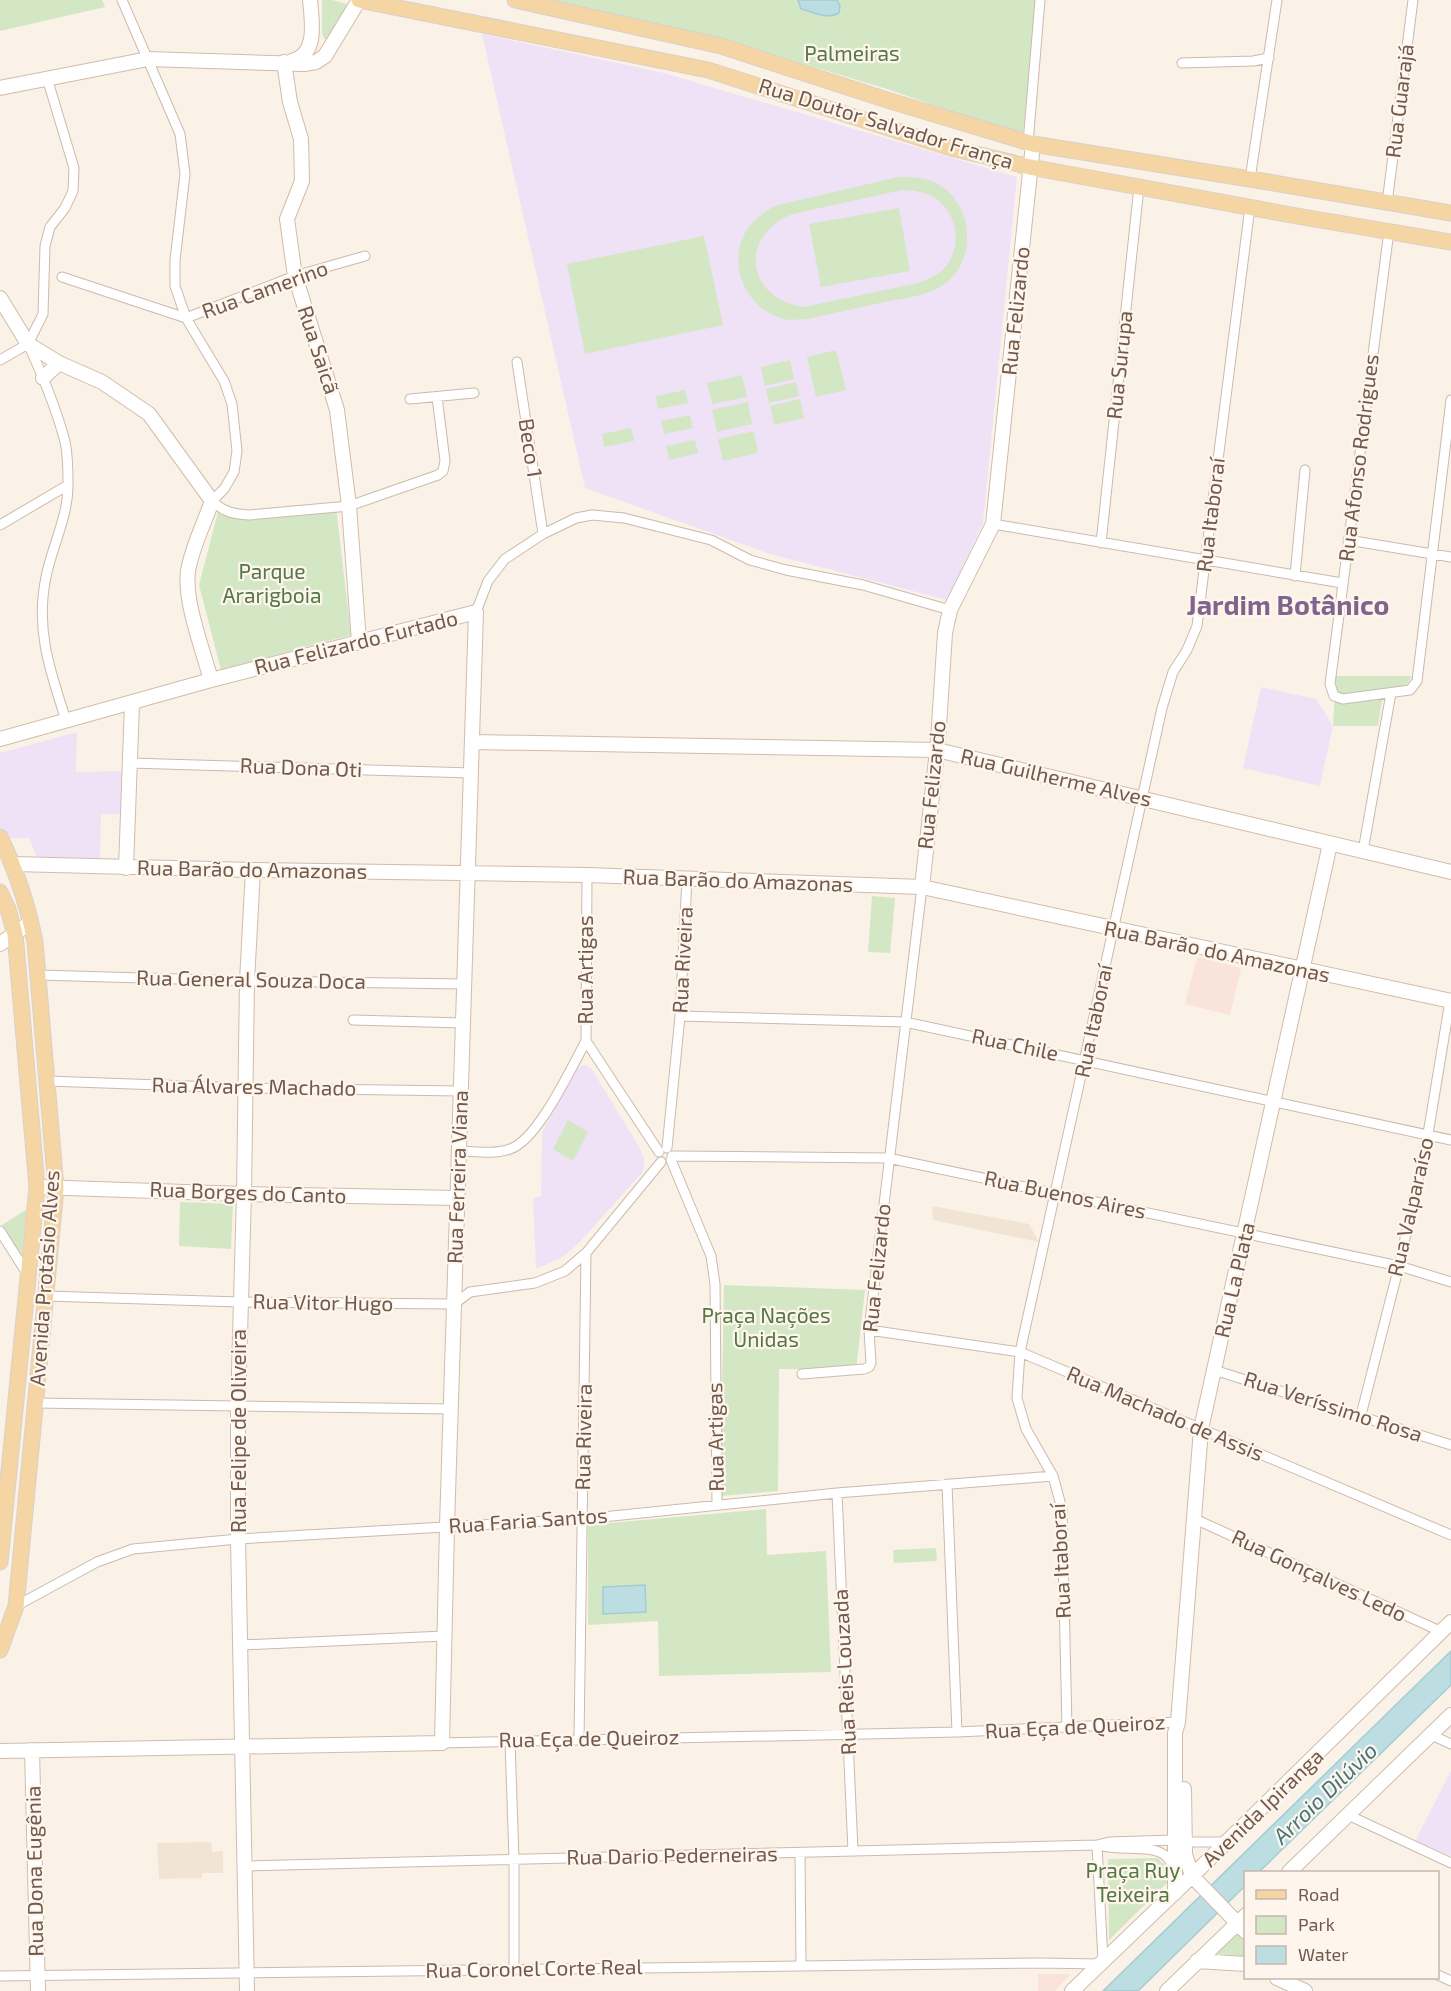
<svg xmlns="http://www.w3.org/2000/svg" width="1451" height="1991" viewBox="0 0 1451 1991" font-family="'Exo 2',sans-serif">
<style>
.residential{fill:#f1e4d5}
.commercial{fill:#fae3da}
.education{fill:#efe2f7}
.green{fill:#d3e7c5;fill-rule:evenodd}
.water{fill:#bcdde2;stroke:#a3ccd3;stroke-width:1.5}
.lines{fill:none;stroke-linecap:round;stroke-linejoin:round}
.street-casing{stroke:#cbbaad;stroke-width:11}
.secondary-casing{stroke:#d0bcad;stroke-width:16}
.primary-casing{stroke:#d8d1cd;stroke-width:17}
.street{stroke:#fff;stroke-width:9}
.secondary{stroke:#fff;stroke-width:14}
.primary{stroke:#f4d5a3;stroke-width:15}
.labels{text-anchor:middle;stroke-width:4.5;stroke-linejoin:round;paint-order:stroke}
.park-label{font-size:21px;fill:#547745;stroke:#fef6ec}
.street-label{font-size:21px;fill:#72594d;stroke:#fef6ec}
.water-label{font-size:22px;font-style:italic;fill:#45747c;stroke:#fef6ec}
.district-label{font-size:27px;font-weight:bold;fill:#7f658e;stroke:#fef6ec}
</style>
<rect width="100%" height="100%" fill="#faf2e6"/>
<path class="residential" d="M932 1206 1029 1224 1039 1242 933 1220Z
M211 1842 212 1852 223 1851V1873H202V1878L159 1879 157 1843Z"/>
<path class="commercial" d="M1197 957 1241 968 1230 1015 1185 1004Z
M1038 1974H1071L1055 1991H1038Z"/>
<path class="education" d="M482 34 664 73 1017 177 983 523 947 600 770 554 585 488Z
M1261 687 1316 699 1333 726 1320 786 1243 768Z
M77 732 76 772 122 771 121 814H101L100 858 37 857 29 838H5L0 827V753Z
M585 1065 591 1068 640 1148 644 1158V1166L642 1173 576 1246 561 1258 536 1269 533 1198 541 1196 542 1132 577 1070 580 1066Z
M1451 1771V1856L1415 1841Z"/>
<path class="green" d="M0 0H102L105 7 0 31Z
M322 0H332L347 4 333 34 328 39H324L322 33Z
M548 0H1036L1023 136 890 90 715 37Z
M898 177C912 177 926 177 938 184 976 206 978 267 938 288 923 296 906 298 889 301 862 307 835 313 808 319 802 319 795 320 790 320 749 315 725 266 746 231 753 220 763 213 774 206ZM902 190C913 191 924 191 933 197 957 211 963 245 946 266 939 275 928 279 918 283L804 307C746 299 738 235 793 214Z
M899 208 910 271 821 287 809 224Z
M704 236 723 325 585 354 567 264Z
M836 350 846 390 816 397 807 357Z
M790 360 794 379 765 386 761 367Z
M742 375 747 397 712 404 707 383Z
M796 382 799 396 769 403 766 389Z
M685 390 688 403 658 409 656 396Z
M800 399 804 418 774 425 770 406Z
M748 402 752 424 717 432 712 410Z
M690 415 693 428 664 434 661 421Z
M631 428 634 441 604 447 602 434Z
M754 431 758 453 723 461 718 439Z
M695 440 698 453 669 460 666 446Z
M336 507 351 635 221 670 199 585 218 512 237 518Z
M1336 676H1412L1405 687 1384 688 1378 726H1333Z
M872 896 895 898 890 953 868 952Z
M568 1120 588 1132 573 1161 553 1149Z
M180 1202 233 1204 231 1249 179 1246Z
M27 1209 21 1257 2 1225Z
M724 1285 865 1290 856 1370 779 1369 778 1491 720 1496Z
M766 1509 767 1555 826 1551 831 1672 659 1676 658 1621 588 1625V1525Z
M936 1548 937 1561 894 1563 893 1550Z
M1158 1858 1168 1869 1169 1881 1109 1940 1108 1859Z
M1239 1933 1245 1939V1958L1213 1957Z"/>
<path class="water" d="M798 0H837L840 6 839 13C828 20 813 12 801 9Z
M645 1585 646 1612 603 1614V1587Z
M1451 1651V1685L1259 1872H1246L1245 1886 1138 1991H1103Z"/>
<g class="lines">
<defs>
<path id="street" d="M122 0 180 134 185 174 175 260V286L186 318 224 381 232 404 237 451 234 472 224 489 212 501C224 512 233 514 249 515L349 506 438 475 443 471 445 461 437 397
M1182 63 1253 61 1269 58
M1028 143 1040 0
M1250 179 1277 0
M1387 203 1413 0
M1389 231 1330 684 1334 696 1343 699 1410 690 1417 681 1451 400
M62 277 186 318 295 276 365 256
M28 344C42 374 55 405 64 438 68 451 68 469 68 483 69 515 52 546 46 577 35 629 50 671 66 720
M28 344 43 314 45 246 50 227 65 208 73 191 74 168 47 78
M0 360 28 344
M517 362 543 534
M410 399 474 393
M993 524 1342 583
M0 525 68 485
M1348 540 1451 557
M1101 543 1139 187
M1295 576 1305 470
M476 612 488 581 505 559 543 534 576 518 592 515 624 518 711 540 750 560 786 570 863 585 950 610
M130 763 472 773
M1363 851 1391 693
M587 875 586 1041 659 1152
M39 975 247 981 464 984
M680 1016 905 1022 1451 1140
M353 1020 463 1023
M47 1081 245 1088 461 1091
M667 1148 680 1016 687 879
M459 1151C475 1151 494 1155 510 1149 538 1140 571 1068 586 1041
M672 1156 888 1158 1399 1266 1451 1282
M671 1160 711 1256 715 1284 717 1505
M0 1231 28 1275
M46 1296 240 1302 454 1304 470 1292 535 1283 565 1271 586 1253 661 1162
M869 1330 1020 1352 1451 1535
M1214 1370 1451 1445
M802 1374 864 1369 869 1367 871 1363 869 1330 922 887
M35 1403 451 1409
M1361 1415 1399 1266 1428 1134 1450 1001
M947 1484 957 1732
M837 1493 853 1851
M1195 1519 1442 1632
M16 1606 97 1562 133 1549 238 1539 583 1519 837 1493 1053 1476
M240 1645 444 1636
M1067 1727 1062 1509 1053 1476 1026 1429 1017 1398 1020 1352 1162 708 1173 672 1187 650 1197 626 1250 207
M1431 1735 1451 1744
M510 1740 514 1860V1968
M579 1740 586 1253
M442 1743 957 1732 1178 1722
M1348 1815 1451 1863
M1185 1842H1227
M1097 1845 1103 1961
M1100 1845C1119 1852 1153 1843 1167 1857 1170 1860 1172 1865 1174 1869
M800 1853 801 1965
M245 1866 1097 1845 1109 1842 1175 1840
M1438 1975 1451 1981
M0 1976C347 1972 693 1967 1040 1963L1100 1964"/>
<path id="secondary" d="M292 61C318 55 312 21 310 0
M284 62 290 102 301 139 302 181 287 219 295 276 337 410 349 506 359 642
M0 88 148 59 304 64 316 62 325 56 359 0
M0 298 28 344 59 363 102 382 149 414 212 501C204 524 192 547 188 571 184 602 203 650 211 680
M43 378 59 363
M0 739 211 680 476 612 447 1526 442 1743 0 1751
M473 742 937 750 1451 872
M13 864 253 870 587 875 922 887 1451 1001
M126 868 132 703
M922 887 938 741 945 633 950 610 993 524 1033 144
M0 944 31 922
M37 1187 244 1194 458 1198
M32 1750 38 1991
M1184 1789 1185 1854 1192 1876 1246 1932
M1289 1872 1451 1715
M1175 1893V1733L1178 1722 1201 1429 1330 844
M1197 1961 1246 1964
M1277 1978 1305 1991
M247 1991 238 1539V1407L244 1194 247 981 253 870
M1072 1991 1192 1876 1451 1622
M1167 1991 1246 1915"/>
<path id="primary" d="M359 0 708 70 951 148 1030 167 1297 216 1451 242
M515 0 721 46 887 100 1033 144 1250 179 1451 213
M0 837C16 870 28 906 35 942L56 1188 16 1606 0 1650
M0 892 8 909 15 934 37 1187 0 1562"/>
</defs>
<use href="#street" class="street-casing"/>
<use href="#secondary" class="secondary-casing"/>
<use href="#primary" class="primary-casing"/>
<use href="#street" class="street"/>
<use href="#secondary" class="secondary"/>
<use href="#primary" class="primary"/>
</g>
<g class="labels">
<g class="park-label">
<text x="852" y="61">Palmeiras</text>
<text x="272" y="579">Parque<tspan x="272" dy="24">Ararigboia</tspan></text>
<text x="766" y="1323">Praça Nações<tspan x="766" dy="24">Unidas</tspan></text>
<text x="1133" y="1878">Praça Ruy<tspan x="1133" dy="24">Teixeira</tspan></text>
</g>
<g class="street-label">
<text transform="translate(1400 101) rotate(-83)" y="7">Rua Guarajá</text>
<text transform="translate(886 124) rotate(17)" y="7">Rua Doutor Salvador França</text>
<text transform="translate(265 290) rotate(-20)" y="7">Rua Camerino</text>
<text transform="translate(1016 311) rotate(-84)" y="7">Rua Felizardo</text>
<text transform="translate(318 350) rotate(72)" y="7">Rua Saicã</text>
<text transform="translate(1120 365) rotate(-84)" y="7">Rua Surupa</text>
<text transform="translate(530 448) rotate(81)" y="7">Beco 1</text>
<text transform="translate(1359 458) rotate(-83)" y="7">Rua Afonso Rodrigues</text>
<text transform="translate(1211 515) rotate(-83)" y="7">Rua Itaboraí</text>
<text transform="translate(356 643) rotate(-14)" y="7">Rua Felizardo Furtado</text>
<text transform="translate(301 768) rotate(2)" y="7">Rua Dona Oti</text>
<text transform="translate(1056 778) rotate(13)" y="7">Rua Guilherme Alves</text>
<text transform="translate(932 785) rotate(-84)" y="7">Rua Felizardo</text>
<text transform="translate(252 870) rotate(1)" y="7">Rua Barão do Amazonas</text>
<text transform="translate(738 881) rotate(2)" y="7">Rua Barão do Amazonas</text>
<text transform="translate(1217 952) rotate(12)" y="7">Rua Barão do Amazonas</text>
<text transform="translate(683 960) rotate(-87)" y="7">Rua Riveira</text>
<text transform="translate(586 970) rotate(-90)" y="7">Rua Artigas</text>
<text transform="translate(251 980) rotate(1)" y="7">Rua General Souza Doca</text>
<text transform="translate(1094 1021) rotate(-78)" y="7">Rua Itaboraí</text>
<text transform="translate(1015 1045) rotate(12)" y="7">Rua Chile</text>
<text transform="translate(254 1087) rotate(1)" y="7">Rua Álvares Machado</text>
<text transform="translate(458 1177) rotate(-88)" y="7">Rua Ferreira Viana</text>
<text transform="translate(248 1193) rotate(2)" y="7">Rua Borges do Canto</text>
<text transform="translate(1065 1195) rotate(12)" y="7">Rua Buenos Aires</text>
<text transform="translate(1411 1207) rotate(-77)" y="7">Rua Valparaíso</text>
<text transform="translate(877 1268) rotate(-84)" y="7">Rua Felizardo</text>
<text transform="translate(45 1278) rotate(-86)" y="7">Avenida Protásio Alves</text>
<text transform="translate(1235 1280) rotate(-77)" y="7">Rua La Plata</text>
<text transform="translate(323 1303) rotate(1)" y="7">Rua Vitor Hugo</text>
<text transform="translate(1333 1407) rotate(18)" y="7">Rua Veríssimo Rosa</text>
<text transform="translate(1165 1414) rotate(23)" y="7">Rua Machado de Assis</text>
<text transform="translate(239 1431) rotate(-90)" y="7">Rua Felipe de Oliveira</text>
<text transform="translate(584 1437) rotate(-89)" y="7">Rua Riveira</text>
<text transform="translate(716 1437) rotate(-91)" y="7">Rua Artigas</text>
<text transform="translate(528 1521) rotate(-4)" y="7">Rua Faria Santos</text>
<text transform="translate(1061 1561) rotate(-93)" y="7">Rua Itaboraí</text>
<text transform="translate(1319 1576) rotate(25)" y="7">Rua Gonçalves Ledo</text>
<text transform="translate(845 1672) rotate(-93)" y="7">Rua Reis Louzada</text>
<text transform="translate(1075 1727) rotate(-3)" y="7">Rua Eça de Queiroz</text>
<text transform="translate(589 1739) rotate(-1)" y="7">Rua Eça de Queiroz</text>
<text transform="translate(1263 1808) rotate(-44)" y="7">Avenida Ipiranga</text>
<text transform="translate(672 1856) rotate(-1)" y="7">Rua Dario Pederneiras</text>
<text transform="translate(35 1871) rotate(-91)" y="7">Rua Dona Eugênia</text>
<text transform="translate(534 1969) rotate(-1)" y="7">Rua Coronel Corte Real</text>
</g>
<g class="water-label">
<text transform="translate(1325 1793) rotate(-44)" y="8">Arroio Dilúvio</text>
</g>
<g class="district-label">
<text x="1288" y="615">Jardim Botânico</text>
</g>
</g>
<rect x="1244" y="1871" width="195" height="108" fill="#fef6ec" stroke="#c6b7ac" stroke-width="1.5"/>
<rect x="1256" y="1890" width="30" height="9" fill="#f4d5a3" stroke="#c6b7ac" stroke-width="1.5"/>
<text x="1298" y="1901" font-size="18" fill="#72594d">Road</text>
<rect x="1256" y="1916" width="30" height="18" fill="#d3e7c5" stroke="#c6b7ac" stroke-width="1.5"/>
<text x="1298" y="1931" font-size="18" fill="#72594d">Park</text>
<rect x="1256" y="1946" width="30" height="18" fill="#bcdde2" stroke="#c6b7ac" stroke-width="1.5"/>
<text x="1298" y="1961" font-size="18" fill="#72594d">Water</text>
</svg>
